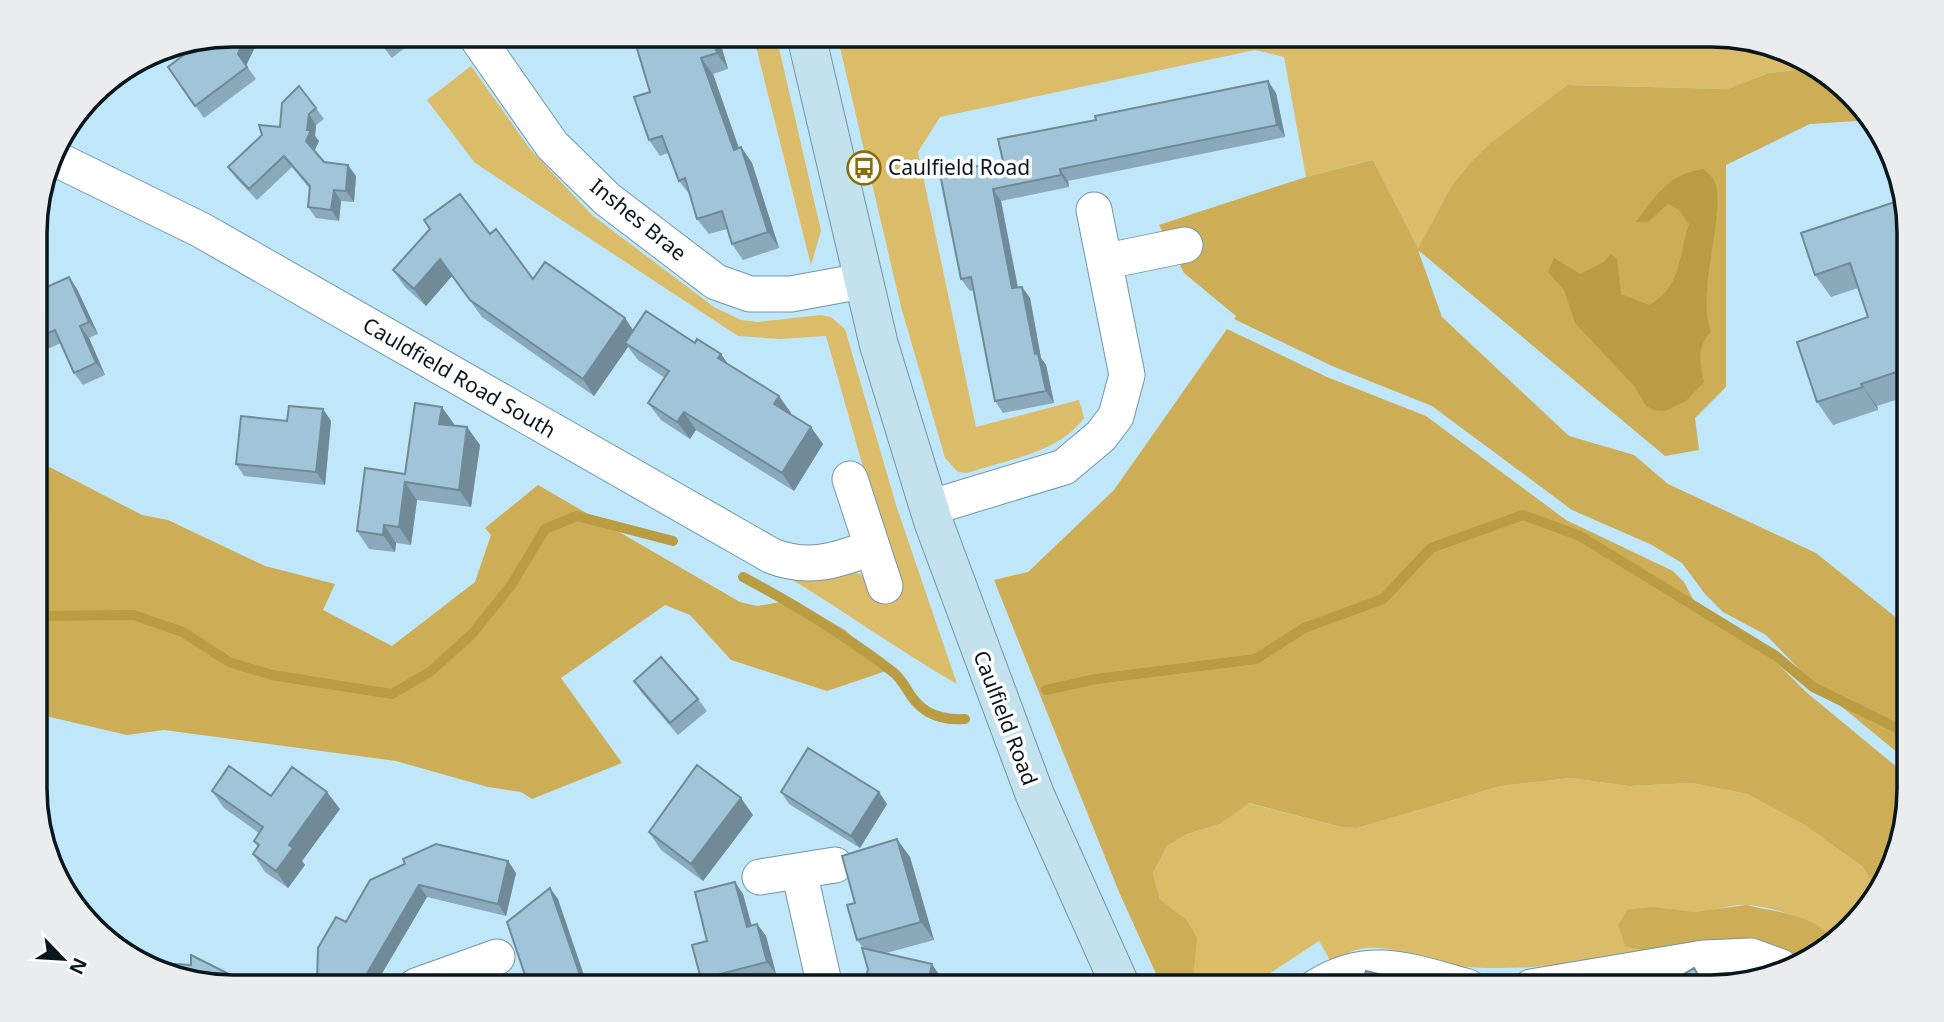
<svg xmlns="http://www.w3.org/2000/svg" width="1944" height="1022" viewBox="0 0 1944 1022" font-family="'Noto Sans',sans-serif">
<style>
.green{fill:#dbbd69}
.forest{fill:#cdae57}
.water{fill:#ba9c43}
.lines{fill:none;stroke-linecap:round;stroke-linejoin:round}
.stream{stroke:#ba9c43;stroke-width:10}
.street-casing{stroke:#7296a8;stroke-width:37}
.secondary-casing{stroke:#7296a8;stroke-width:40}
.street{stroke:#fff;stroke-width:35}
.secondary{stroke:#c4e1ee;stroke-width:38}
.wall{fill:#8aa9ba}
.shaded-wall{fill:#708a97}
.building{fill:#a0c5d8;stroke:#708a97;stroke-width:2}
.labels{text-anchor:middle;stroke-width:7;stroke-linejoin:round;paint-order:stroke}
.poi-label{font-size:21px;fill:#09171d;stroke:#fff;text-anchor:start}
.street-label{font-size:21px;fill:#09171d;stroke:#fff}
.rim{fill:none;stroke:#09171d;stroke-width:3.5}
</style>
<rect width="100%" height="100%" fill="#c0e6fa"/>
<path class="green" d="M753 35H776L821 231 811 265Z
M837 35H1711L1799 56 1813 68 1769 73 1727 89 1567 85 1489 144 1470 163 1452 185 1418 248 1373 160 1306 177 1284 57 1255 50 940 117 918 152 976 427 1079 400 1084 418C1059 453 1006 460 967 473L958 472 945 458 901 307Z
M471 66 530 149 592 215 714 307 741 320 758 322 821 315 831 317 845 329 896 505 957 684C898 650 844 611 786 576L850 570 898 591 826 336 780 339 738 336 475 163 427 100Z
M1570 778 1629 786 1692 783 1747 794 1806 826 1863 867 1876 891 1834 939C1816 920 1771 906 1745 905 1728 904 1710 913 1692 912 1670 910 1650 907 1628 909L1655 954C1589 961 1521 973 1455 966 1425 963 1397 945 1366 948 1353 949 1342 956 1331 962L1319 941 1249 987H1192L1186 919 1160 899 1153 873 1167 846 1187 834 1220 824 1248 803 1341 827 1357 828 1501 786Z"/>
<path class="forest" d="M1813 68 1872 120 1810 124 1726 165V387L1695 418 1699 450 1665 456 1418 250 1442 317 1569 436 1634 455 1668 484 1816 553 1909 628V762L1814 684 1766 635 1723 612 1705 594 1682 563 1650 544 1572 510 1432 406 1332 366 1234 319 1236 316 1184 273 1159 225 1306 177 1373 160 1418 248 1452 185 1470 163 1489 144 1567 85 1727 89 1769 73Z
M1227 329 1327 377 1426 416 1566 520 1673 571 1684 582 1694 601 1716 621 1759 645 1806 692 1909 777V790L1888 877 1876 891 1863 867 1806 826 1747 794 1692 783 1629 786 1570 778 1501 786 1357 828 1341 827 1249 803 1220 824 1187 834 1167 846 1153 873 1160 899 1186 919 1197 938 1192 987H1162L1119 892 994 580 1028 572 1114 490Z
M36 460 142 515 168 520 265 566 335 584 323 610 392 646 475 582 491 535 485 528 538 485 740 602 757 606 793 600 845 630 889 670 827 691 731 660 690 615 665 605 561 678 622 763 532 799 521 792 488 787 396 761 164 730 127 735 37 714Z
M1746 905C1779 913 1809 913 1834 939L1821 954 1793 963 1655 954 1625 946 1618 925 1628 909 1654 907 1695 912Z"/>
<path class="water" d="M1703 169C1707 173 1712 176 1714 180 1728 210 1695 291 1711 331 1696 349 1700 361 1704 382L1686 401 1665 411 1654 410 1646 406 1635 387 1575 323 1564 290 1548 272 1554 258 1580 274 1604 262 1611 254 1617 259 1621 294 1649 305C1681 289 1679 254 1689 224L1679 210 1668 204 1648 222H1636C1656 196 1668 174 1703 169Z"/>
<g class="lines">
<path class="stream" d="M743 577C794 604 846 636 893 672 907 683 908 700 928 712 939 718 952 720 965 719
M36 616 133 615 183 632 229 662 272 675 392 694 431 671 472 634 512 584 545 529 577 516 673 541
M1046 690 1096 679 1256 659 1304 628 1383 599 1431 548 1523 515 1580 536 1776 656 1813 687 1909 734"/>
<defs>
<path id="street" d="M475 35 552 145 607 199 716 282 750 294H791L862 281
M52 157 201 230 772 556C808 570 835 561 871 548
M1107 261 1185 245
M850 479 885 586
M929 508 1064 467 1101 436 1116 416 1127 375 1094 210
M799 871 825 987
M760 877 835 865
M416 986 497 957
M1316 987C1370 953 1412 972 1468 987
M1531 987 1704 958 1751 956 1781 967"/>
<path id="secondary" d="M806 35 879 345 933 521 1035 795 1121 987"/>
</defs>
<use href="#street" class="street-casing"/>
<use href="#secondary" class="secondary-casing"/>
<use href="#street" class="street"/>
<use href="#secondary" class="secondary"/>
</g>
<path class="wall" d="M374 35H421L392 58Z
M625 35H722L725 44 721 45 728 69 713 74 739 148 741 147 752 163 779 248 743 260 732 244 727 229 709 234 697 219 691 196 679 181 668 153 660 156 649 140 650 92 637 48H634Z
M246 65 256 79 204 118 168 67Z
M1276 93 1285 137 1068 181 1069 187 1001 201 1018 287H1022L1030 298 1041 358 1046 365 1054 403 1003 413 995 401 973 290 970 291 961 279 1003 161Z
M316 108 324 119 316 125 315 136 319 141 314 151 324 162 356 176 354 202 341 201 339 221 316 218 308 207 309 188 292 167 257 200 236 178 228 167Z
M1907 207 1908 396 1877 406 1878 410 1833 425 1817 402 1868 317 1858 288 1831 297 1815 275Z
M490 234 533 279 625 318 633 330 695 343 721 354 728 364 779 396 791 413 790 414 823 444 794 491 696 430 690 439 661 420 648 403 665 378 638 360 628 347 594 396 482 317 452 276 426 306 405 287 393 270Z
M69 277 77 289 98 334 89 338 105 375 83 385 74 373 61 343 36 354V292Z
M323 409 331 421 325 485 244 476 236 464Z
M454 424V425L467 427 480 445 471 507 417 500 411 545 396 543 395 552 369 549 357 531 405 474Z
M634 681 698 699 707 711 678 735 642 693Z
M212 791 271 796 340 809 302 861 305 865 288 888 265 872 253 854 258 847 254 841 259 833 224 808Z
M781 792 887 804 860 848 789 804Z
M753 815 703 881 661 850 649 832Z
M910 857 934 940 886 953 940 976 938 987H864L868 969 863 948 857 940 855 903Z
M508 861 516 873 506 916 427 897 374 987H320L317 982 346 922 370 880Z
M743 894 752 926 757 924 766 936 776 974 726 987H706L701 979 707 941Z"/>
<path class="shaded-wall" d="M246 35H261L246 66 238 54Z
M711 35H713L721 45 728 69 717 53Z
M718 35H722L725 44Z
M701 58 713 74 745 166 734 150Z
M1268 81 1276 93 1285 137 1277 125Z
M309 114 316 125 315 136 319 141 314 152 306 141Z
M741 147 752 163 779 248 768 232Z
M348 165 356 176 354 202 346 191Z
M1060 169 1068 181 1069 187 1061 175Z
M993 189 1001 201 1020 300 1012 288Z
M334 190 341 201 339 221 331 210Z
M440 259 452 276 426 306 414 289Z
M69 277 77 289 98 334 89 322Z
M1022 287 1030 298 1041 358 1046 365 1054 403 1046 391 1035 354Z
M625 318 636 335 625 343 628 347 594 396 583 379Z
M80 326 89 338 105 375 96 363Z
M721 354 733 372 718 358Z
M1861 384 1877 406 1878 410 1863 387Z
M779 396 791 413 786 422 774 404Z
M442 407 454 424 452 441 439 424Z
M323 409 331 421 325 485 316 472Z
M684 412 696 430 690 439 677 422Z
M467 427 480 445 471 507 459 490Z
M811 427 823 444 794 491 782 473Z
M405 482 417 500 411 545 399 527Z
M384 525 396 543 395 552 383 535Z
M327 792 340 809 302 861 305 865 288 888 276 871 289 845Z
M879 792 887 804 860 848 851 836Z
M741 798 753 815 703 881 691 864Z
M897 839 910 857 934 940 921 922Z
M508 861 516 873 506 916 498 904Z
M735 882 743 894 755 939 747 927Z
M419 885 427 897 374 987H359Z
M550 888 558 899 588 987H584Z
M757 924 766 936 776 974 767 962Z
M932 964 940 976 938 987H927Z
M231 975 239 987H236Z"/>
<path class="building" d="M233 35H246L238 54 247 67 195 106 168 67 202 41Z
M375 35H397L384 46Z
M633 35H711L717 53 701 58 734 150 741 147 768 232 732 244 722 211 697 219 685 178 679 181 662 136 649 140 634 97 650 92Z
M1268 81 1277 125 1060 169 1061 175 993 189 1012 288 1022 287 1035 354 1038 353 1046 391 995 401 971 277 961 279 940 174 1003 161 998 139 1096 120 1095 116Z
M299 86 316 108 309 114 307 130H311L306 141 324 162 348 165 346 191 334 190 331 210 308 207 310 186 284 156 249 189 228 167 262 135 259 125 280 127 282 103Z
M460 194 490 234 496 229 533 279 545 262 625 318 583 379 470 300 440 259 414 289 393 270 430 229 424 220Z
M1904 199 1907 207 1908 368 1861 384 1863 387 1817 402 1797 342 1868 317 1850 263 1815 275 1801 233Z
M69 277 89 322 80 326 96 363 74 373 55 330 36 338V292Z
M646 311 695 343 697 339 721 354 718 358 779 396 774 404 811 427 782 473 684 412 677 422 648 403 669 371 625 343Z
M415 403 442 407 439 424 467 427 459 490 405 482 399 527 384 525 383 535 357 531 365 468 405 474Z
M289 406 323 409 316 472 236 464 241 416 287 421Z
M661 657 698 699 670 723 634 681Z
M808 748 879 792 851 836 781 792Z
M697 765 741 798 691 864 649 832Z
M229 766 271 796 292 767 327 792 289 845 293 848 276 871 253 854 259 845 254 841 263 827 212 791Z
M897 839 921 922 857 940 847 905 855 903 842 856Z
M436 844 508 861 498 904 419 885 359 987H334L333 983 317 982 318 948 336 917 346 922 370 880 405 864 403 859Z
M735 882 747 927 757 924 767 962 701 979 692 945 707 941 695 892Z
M550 888 584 987H529L507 922Z
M862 948 932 964 927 987H864L868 969Z
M191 955 231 975 236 987 145 966 140 962 191 965Z
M1694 968 1705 987H1663Z
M1366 971 1431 987H1361Z
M629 976 665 987H600Z
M1334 978 1338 987H1320Z"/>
<defs>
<symbol id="bus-ring" viewBox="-11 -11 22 22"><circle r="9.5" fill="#fff" stroke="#896d0c" stroke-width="1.5"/><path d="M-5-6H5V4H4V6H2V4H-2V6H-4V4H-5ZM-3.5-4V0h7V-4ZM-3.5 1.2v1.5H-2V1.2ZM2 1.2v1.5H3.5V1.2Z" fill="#896d0c"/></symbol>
</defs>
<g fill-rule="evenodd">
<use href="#bus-ring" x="845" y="149" width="38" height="38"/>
</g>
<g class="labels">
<g class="poi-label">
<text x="888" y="175">Caulfield Road</text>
</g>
<g class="street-label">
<text transform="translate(638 220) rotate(39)" y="7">Inshes Brae</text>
<text transform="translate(459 378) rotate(30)" y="7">Cauldfield Road South</text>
<text transform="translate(1005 718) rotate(69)" y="7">Caulfield Road</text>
</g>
</g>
<path d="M0 0H1944V1022H0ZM233 47H1711A186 186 0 0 1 1897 233V789A186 186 0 0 1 1711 975H233A186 186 0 0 1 47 789V233A186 186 0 0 1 233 47Z" fill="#ebeced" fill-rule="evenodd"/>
<path class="rim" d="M233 47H1711A186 186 0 0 1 1897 233V789A186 186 0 0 1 1711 975H233A186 186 0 0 1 47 789V233A186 186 0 0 1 233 47Z"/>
<g transform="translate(63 959) rotate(115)" stroke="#ffffff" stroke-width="5" paint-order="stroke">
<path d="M0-5L12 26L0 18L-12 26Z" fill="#09171d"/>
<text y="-10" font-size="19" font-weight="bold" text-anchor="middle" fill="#09171d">N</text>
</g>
</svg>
